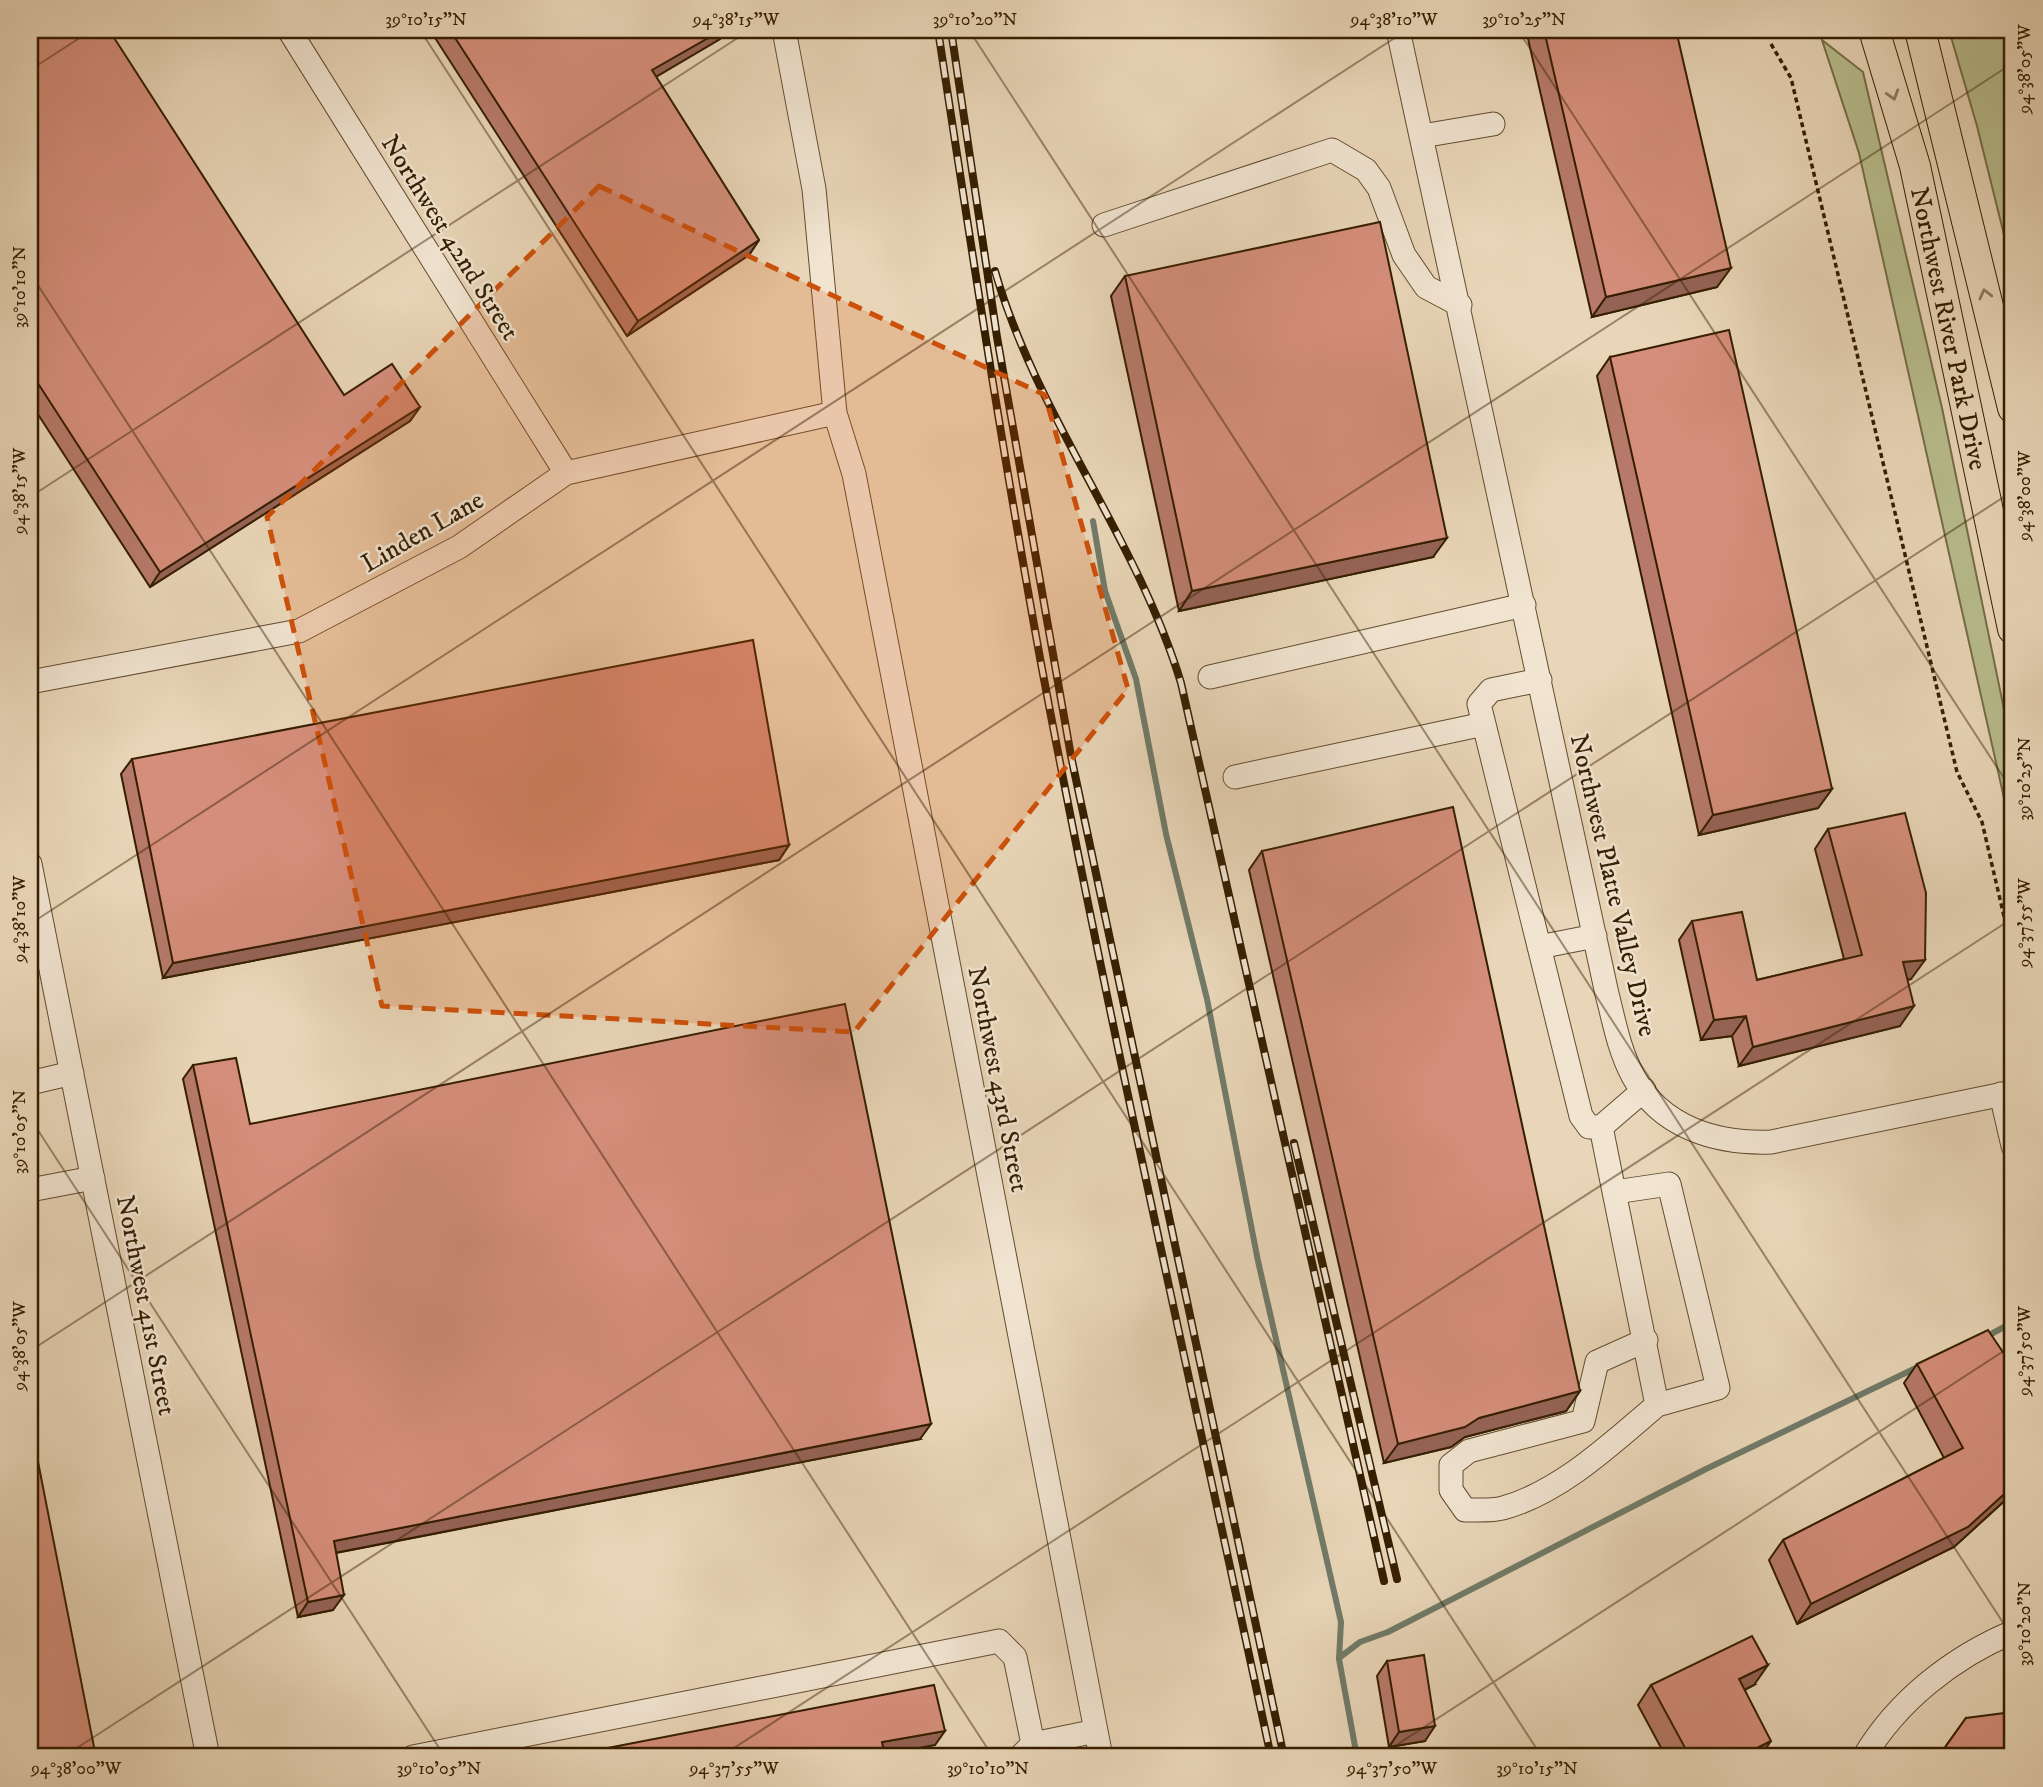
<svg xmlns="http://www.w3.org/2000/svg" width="2043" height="1787" viewBox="0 0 2043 1787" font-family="'IM FELL DW Pica',serif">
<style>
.green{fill:#b8bd8e;stroke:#766e47;stroke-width:2}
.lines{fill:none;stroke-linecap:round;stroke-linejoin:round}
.stream{stroke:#707b69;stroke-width:6}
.minor-casing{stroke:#624c2e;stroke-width:25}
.major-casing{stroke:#351e00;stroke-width:32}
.path{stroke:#351e00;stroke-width:3.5;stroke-dasharray:5 3.5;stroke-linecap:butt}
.minor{stroke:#f1e4d1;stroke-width:23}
.major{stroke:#e9d6b8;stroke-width:30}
.rail-casing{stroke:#351e00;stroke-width:8}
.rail{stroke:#f1e4d1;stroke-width:5;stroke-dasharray:16;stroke-linecap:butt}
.wall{fill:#b77a6a;stroke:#351e00;stroke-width:2}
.shaded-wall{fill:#956356;stroke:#351e00;stroke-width:2}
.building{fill:#d58e7b;stroke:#351e00;stroke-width:2}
.oneway{stroke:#8f7a5c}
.marked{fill:#cd500a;fill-opacity:0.2;stroke:#cd500a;stroke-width:5;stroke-dasharray:14 9;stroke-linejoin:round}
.ticks{fill:none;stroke:#351e00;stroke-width:2;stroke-opacity:0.45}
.labels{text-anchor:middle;stroke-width:5;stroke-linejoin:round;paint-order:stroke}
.street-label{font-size:26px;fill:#351e00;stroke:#f1e4d1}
.neatline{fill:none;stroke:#351e00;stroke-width:2.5}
.ticks-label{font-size:18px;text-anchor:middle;fill:#351e00}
</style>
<rect width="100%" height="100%" fill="#e9d6b8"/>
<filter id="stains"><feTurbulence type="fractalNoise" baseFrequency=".00286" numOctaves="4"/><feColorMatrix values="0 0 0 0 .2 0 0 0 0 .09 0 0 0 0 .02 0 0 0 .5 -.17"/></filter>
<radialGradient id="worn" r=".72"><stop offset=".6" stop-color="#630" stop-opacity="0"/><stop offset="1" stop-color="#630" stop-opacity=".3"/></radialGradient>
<path class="green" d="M1949 30H2013V271L1977 126Z
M1822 40 1863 72 1942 408 2013 753V838L1859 153Z"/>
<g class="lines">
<path class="stream" d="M1093 521 1105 591 1136 679 1166 834 1207 999 1258 1261 1341 1622 1339 1659 1357 1757
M1984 1338 2013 1322
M1339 1658 1360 1642 1388 1632 1706 1469 1920 1366"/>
<defs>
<path id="minor" d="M289 30 566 473
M784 30 814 189 835 413 854 474 1101 1757
M1398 30 1607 994C1614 1021 1619 1050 1633 1076 1661 1128 1717 1144 1771 1142L2013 1092
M1422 136 1493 124
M1104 225 1332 150 1366 170 1379 188 1404 255 1426 287 1460 305
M1210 677 1524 605
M1540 680 1491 690 1479 704 1581 1116 1589 1127H1601L1644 1090
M30 682 299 631 459 547 566 473 835 413
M1235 777 1484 724
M30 864 208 1757
M1539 947 1595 936
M30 1083 72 1073
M2001 1094 2013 1146
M1601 1127 1657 1405C1612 1443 1561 1492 1503 1508 1492 1511 1477 1510 1465 1510L1451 1490V1465L1469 1451 1583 1421 1597 1362 1646 1340
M30 1190 93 1178
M1615 1192 1669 1184 1718 1388 1657 1405
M1033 1744 1096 1731
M413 1757 999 1641 1015 1657 1033 1744 1020 1757
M1864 1757C1897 1701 1953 1657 2013 1632"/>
<g id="major">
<path id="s1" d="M1874 30 1915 166 2013 629"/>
<path d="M1920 30 2013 408"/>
</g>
</defs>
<use href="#minor" class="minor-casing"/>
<use href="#major" class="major-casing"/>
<path class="path" d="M1771 44 1791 78 1957 772 1982 822 2013 955"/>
<use href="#minor" class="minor"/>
<use href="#major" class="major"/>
<defs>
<path id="rail" d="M938 30C970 240 1002 449 1040 658 1109 1026 1193 1391 1271 1757
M951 30 997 337 1071 756 1284 1757
M995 271C1037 417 1137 538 1181 683L1384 1581
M1294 1143 1397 1579"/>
</defs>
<use href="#rail" class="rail-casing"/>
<use href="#rail" class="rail"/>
</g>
<path class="wall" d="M30 30 344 395 420 407 410 421 150 587 30 402Z
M430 30H727L720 39 656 77 759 240 749 255 627 336Z
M1526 30H1676L1717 287 1592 317Z
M1125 276 1433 557 1179 611 1111 296Z
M1610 357 1832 789 1818 808 1699 835 1597 376Z
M132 759 789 845 779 860 163 978 121 774Z
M1828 829 1911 979 1907 980 1900 1026 1739 1066 1732 1036 1701 1040 1679 940 1692 921 1757 980 1844 959 1815 849Z
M1262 851 1580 1391 1566 1411 1465 1437 1451 1447 1384 1463 1249 870Z
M193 1065 250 1124 920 1439 336 1553 333 1610 298 1617 183 1079Z
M1917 1364 2013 1367V1493L1954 1547 1797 1624 1769 1560 1783 1540 1944 1458 1904 1383Z
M1387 1661 1425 1741 1389 1747 1377 1676Z
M1651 1685H1754L1745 1690 1760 1757H1666L1638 1705Z
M1966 1718 2013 1757H1938Z"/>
<path class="shaded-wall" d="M722 30H727L720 39 642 85 652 70Z
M759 240 749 255 627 336 638 321Z
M1731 268 1717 287 1592 317 1606 297Z
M420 407 410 421 150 587 160 572Z
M1447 538 1433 557 1179 611 1192 591Z
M1832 789 1818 808 1699 835 1713 815Z
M789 845 779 860 163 978 173 963Z
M1925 960 1911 979 1889 982 1903 962Z
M1914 1006 1900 1026 1739 1066 1753 1047Z
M1746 1016 1732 1036 1701 1040 1714 1020Z
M1580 1391 1566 1411 1465 1437 1451 1447 1384 1463 1398 1444 1479 1418Z
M931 1424 920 1439 324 1555 334 1541Z
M2013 1486V1493L1954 1547 1797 1624 1811 1604Z
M344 1595 333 1610 298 1617 308 1602Z
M1768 1665 1754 1685 1726 1699 1739 1679Z
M1435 1726 1425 1741 1389 1747 1399 1732Z
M945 1731 935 1745 871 1757 882 1742Z
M1771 1741 1760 1757H1739Z"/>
<path class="building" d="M30 30H109L344 395 392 364 420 407 160 572 30 371Z
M450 30H722L652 70 759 240 638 321Z
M1544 30H1676L1731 268 1606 297Z
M1380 222 1447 538 1192 591 1125 276Z
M1729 330 1832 789 1713 815 1610 357Z
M753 640 789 845 173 963 132 759Z
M1453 807 1580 1391 1479 1418 1465 1427 1398 1444 1262 851Z
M1905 813 1926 893 1925 960 1903 962 1914 1006 1753 1047 1746 1016 1714 1020 1692 921 1742 912 1757 980 1862 955 1828 829Z
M845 1004 931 1424 334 1541 344 1595 308 1602 193 1065 236 1058 250 1124Z
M1988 1330 2013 1367V1486L1968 1527 1811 1604 1783 1540 1963 1448 1917 1364Z
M30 1421 96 1757H30Z
M1752 1636 1768 1665 1739 1679 1771 1741 1739 1757H1690L1651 1685Z
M1424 1655 1435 1726 1399 1732 1387 1661Z
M934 1685 945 1731 882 1742 885 1757H561Z
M2013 1712V1757H1948L1946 1746 1966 1718Z"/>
<defs><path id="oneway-chevron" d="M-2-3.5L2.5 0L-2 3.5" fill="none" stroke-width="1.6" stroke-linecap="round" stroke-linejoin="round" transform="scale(1.75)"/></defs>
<g class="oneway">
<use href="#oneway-chevron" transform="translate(1893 95) rotate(73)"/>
<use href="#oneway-chevron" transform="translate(1985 294) rotate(-104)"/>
</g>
<path class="marked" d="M599 186 1045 395 1128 689 854 1032 382 1006 267 517Z"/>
<path class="ticks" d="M420 30 1542 1757M969 30 2013 1638M1518 30 2013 792M30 70 92 30M30 273 993 1757M30 497 750 30M30 924 1407 30M30 1118 445 1757M30 1351 2013 63M63 1757 2013 491M720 1757 2013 918M1378 1757 2013 1345"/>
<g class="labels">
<g class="street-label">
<text transform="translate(451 237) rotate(58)" y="9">Northwest 42nd Street</text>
<text dy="9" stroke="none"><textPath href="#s1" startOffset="308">Northwest River Park Drive</textPath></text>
<text transform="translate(422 531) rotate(-30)" y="9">Linden Lane</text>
<text transform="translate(1614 885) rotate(77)" y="9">Northwest Platte Valley Drive</text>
<text transform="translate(999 1079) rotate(79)" y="9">Northwest 43rd Street</text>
<text transform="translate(147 1305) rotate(79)" y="9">Northwest 41st Street</text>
</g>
</g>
<rect width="2043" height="1787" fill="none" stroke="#e9d6b8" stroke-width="77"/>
<rect x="38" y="38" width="1966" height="1710" class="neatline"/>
<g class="ticks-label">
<text x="426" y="25">39°10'15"N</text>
<text x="736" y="25">94°38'15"W</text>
<text x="975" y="25">39°10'20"N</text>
<text x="1394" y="25">94°38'10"W</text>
<text x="1524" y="25">39°10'25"N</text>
<text transform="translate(2024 69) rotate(-90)" y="6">94°38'05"W</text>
<text transform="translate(19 287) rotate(-90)" y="6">39°10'10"N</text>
<text transform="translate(19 491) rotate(-90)" y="6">94°38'15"W</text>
<text transform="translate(2024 496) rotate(-90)" y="6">94°38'00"W</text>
<text transform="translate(2024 779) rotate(-90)" y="6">39°10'25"N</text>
<text transform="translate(19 919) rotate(-90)" y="6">94°38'10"W</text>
<text transform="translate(2024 923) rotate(-90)" y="6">94°37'55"W</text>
<text transform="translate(19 1132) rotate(-90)" y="6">39°10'05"N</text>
<text transform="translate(19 1346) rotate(-90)" y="6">94°38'05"W</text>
<text transform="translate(2024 1351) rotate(-90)" y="6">94°37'50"W</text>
<text transform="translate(2024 1624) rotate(-90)" y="6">39°10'20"N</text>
<text x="76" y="1774">94°38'00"W</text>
<text x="439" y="1774">39°10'05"N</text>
<text x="734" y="1774">94°37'55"W</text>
<text x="988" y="1774">39°10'10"N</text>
<text x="1392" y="1774">94°37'50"W</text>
<text x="1537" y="1774">39°10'15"N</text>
</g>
<rect width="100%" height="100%" filter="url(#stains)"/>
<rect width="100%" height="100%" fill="url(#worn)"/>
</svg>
